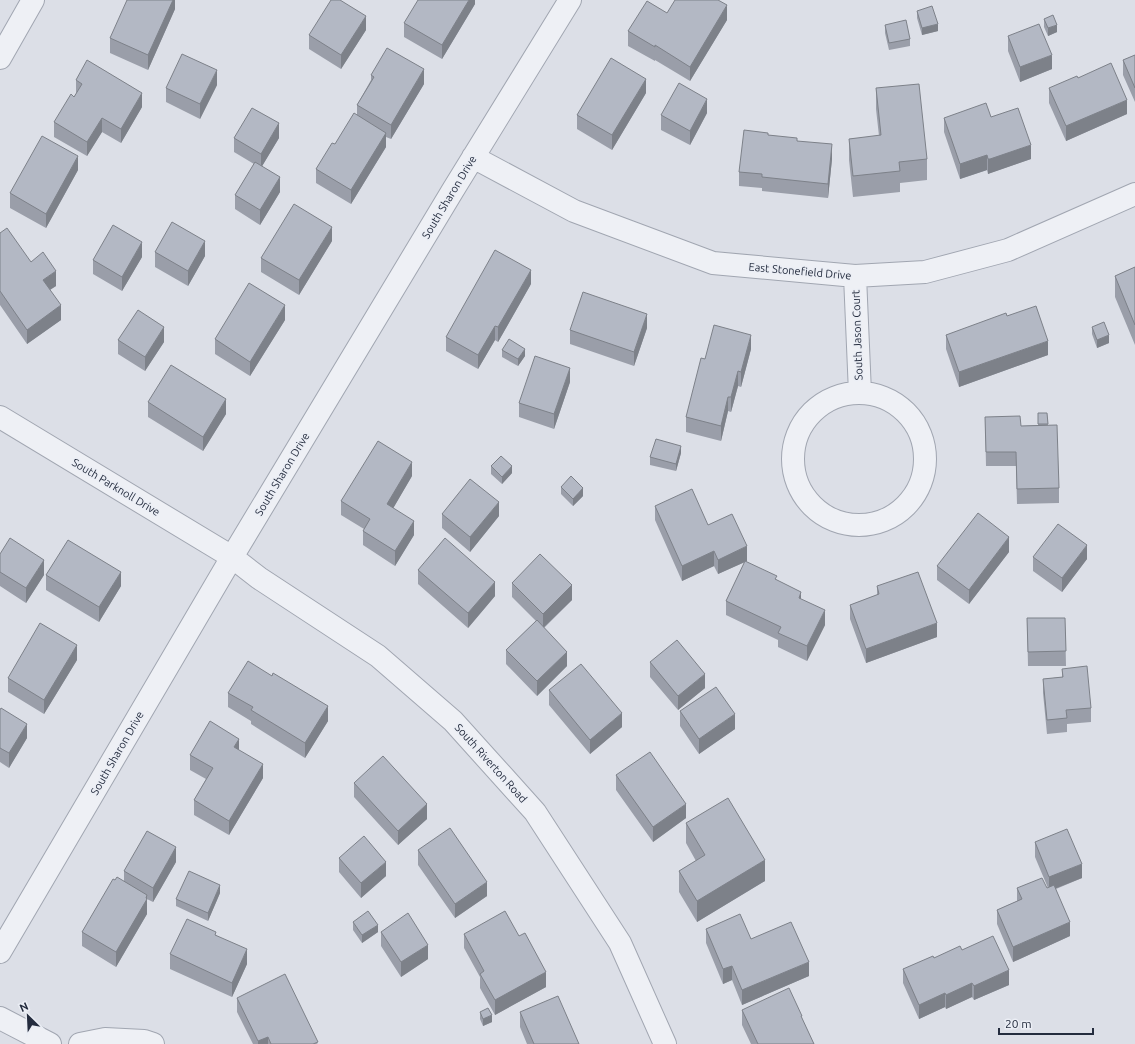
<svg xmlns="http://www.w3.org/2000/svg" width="1135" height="1044" viewBox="0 0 1135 1044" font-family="Ubuntu,sans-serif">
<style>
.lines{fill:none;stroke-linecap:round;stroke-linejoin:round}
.minor-casing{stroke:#a1a6b1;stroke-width:24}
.minor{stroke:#eef0f5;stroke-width:22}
.wall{fill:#9a9ea9}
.shaded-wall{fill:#7d8189}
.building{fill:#b3b8c4;stroke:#7d8189}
.labels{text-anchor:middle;stroke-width:3;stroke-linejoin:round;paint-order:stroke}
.street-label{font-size:11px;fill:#242c3e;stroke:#ebeef5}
</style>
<rect width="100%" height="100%" fill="#dcdfe7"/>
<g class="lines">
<defs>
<path id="minor" d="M0 58 33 0
M473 157 574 211 713 263 855 276 925 272 1008 250 1135 194
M855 276 860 393
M793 459a66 66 0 1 1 132 0a66 66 0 1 1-132 0Z
M0 417 232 557 259 578 378 656 453 721 535 812 620 943 665 1044
M0 952 232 557 453 190 570 0
M0 1018 50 1044
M80 1044 105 1039 144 1041 153 1044"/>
</defs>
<use href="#minor" class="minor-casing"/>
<use href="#minor" class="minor"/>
</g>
<path class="wall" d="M175 0V9L148 70 110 53V38Z
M475 0V4L442 59 404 37V23Z
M917 11 938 31 922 35 917 18Z
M667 13 727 20 690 81 655 60V61L628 46V31Z
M1044 19 1057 32 1048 36 1044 27Z
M885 25 910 39V46L889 50 885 33Z
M366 30 341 69 309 49V35Z
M1008 36 1052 69 1020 82 1008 51Z
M1135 55V102L1123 75V60Z
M371 75 424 84 391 139 386 137V147L351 204 316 183V169L357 115V105L371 80Z
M76 80 142 107 121 143 102 132 87 156 54 137V122L76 94Z
M217 85 200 119 166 102V88Z
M876 88 927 159V180L900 183V192L853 197 849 160V139L879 136 876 109Z
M1049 88 1127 114 1066 141 1049 103Z
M646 93 612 150 577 129V115Z
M707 113 690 145 661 130V115Z
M991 117 1031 159 990 173 988 174 987 170 960 179 944 132V118Z
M768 135 797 141 832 159 828 198 762 191V188L739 186V172Z
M234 138H279L262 166 280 192 260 225 235 209V195L254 164 234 152Z
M78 170 46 228 10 208V193Z
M0 233 56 286 50 290 61 320 27 344 0 305Z
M332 241 299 295 261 272V258Z
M155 252 205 256 188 286 155 267Z
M142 257 122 291 93 274V260Z
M1135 267V345L1115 297V276Z
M531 284 498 342 495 340 478 369 446 351V337Z
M1007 316 1048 355 959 387 946 349V335Z
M285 320 250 376 215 354V339Z
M1092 327 1109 343 1097 348 1092 334Z
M647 328 634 366 570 344V330Z
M118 340 164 342 145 371 118 354Z
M751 349 741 387 738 386 731 412 728 411 721 441 686 432V417L705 359Z
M502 350 525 356 518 366 502 357Z
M570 382 554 429 519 417V403Z
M148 402 226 414 203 451 148 417Z
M1038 413H1047L1048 425 1059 488V503L1017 504 1016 466H986L985 417 1021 426 1038 425Z
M681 453 676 471 650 465V457Z
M491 466 512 473 502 484 491 474Z
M412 476 393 508 414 535 395 566 363 545V531L364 529 341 515V501Z
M561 487 583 496 573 506 561 494Z
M655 506 708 525 747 561 746 562 777 580 801 599 825 625 807 661 778 647V640L726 615V601L745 562 718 574 714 566 682 581 655 520Z
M442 514 499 516 470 552 442 528Z
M1009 552 969 604 937 580V566Z
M0 554 44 575 26 603 0 586Z
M1033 557 1087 559 1062 592 1033 571Z
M418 570 495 596 468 628 418 584Z
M46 575 121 586 99 622 46 590Z
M512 583 572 600 544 628 567 666 537 696 506 664V650L536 621 512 597Z
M877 586 937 637 866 663 850 619V605L877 595Z
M1027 618H1065L1066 666H1028Z
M77 660 44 714 8 692V678Z
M650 662 705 688 678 710 650 677Z
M1062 669 1091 708V722L1067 724V732L1047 734 1043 693V679L1062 677Z
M272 676 328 721 305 758 251 724V721L228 707V693Z
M549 690 622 727 590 754 549 705Z
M0 710 27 738 9 768 0 762Z
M680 711 735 729 699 754 680 726Z
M239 750 263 778 229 835 194 815V800L206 779 190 770V755Z
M616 775 686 818 653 842 616 790Z
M354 783 427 819 398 845 354 797Z
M686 823 765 881 697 922 679 892V871L696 861 686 843Z
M1035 842 1082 878 1056 889 1070 936 1013 962 997 924V910L1017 901V888H1048L1035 857Z
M418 850 487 896 455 918 418 865Z
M339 858 386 876 361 898 339 872Z
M176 862 153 902 147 899V914L116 967 82 946V932L115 880 124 881V871Z
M220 893 208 921 176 906V899Z
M353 922 378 932 362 943 353 930Z
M706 929 751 939 809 976 742 1005 732 980 723 984 706 943Z
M381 932 428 959 401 977 381 946Z
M464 934 519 936 546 987 495 1015 480 988V977L464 948Z
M216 935 247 964 232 997 170 969V954Z
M962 950 1009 985 974 1000 972 997 946 1009 945 1007 919 1019 903 983V969L934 958Z
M237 998 318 1044H253L237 1012Z
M742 1010 802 1019 814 1044H751L742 1025Z
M480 1012 492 1022 483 1026 480 1019Z
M520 1012 579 1044H527L520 1027Z"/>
<path class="shaded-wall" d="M173 0H175V9L148 70V55Z
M469 0H475V4L442 59V45Z
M727 5V20L690 81V67Z
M366 16V30L341 69V55Z
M938 24V31L922 35V28Z
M1057 25V32L1048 36V28Z
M1052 55V69L1020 82V67Z
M424 69V84L391 139V125Z
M217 70V85L200 119V104Z
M646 79V93L612 150V135Z
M142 93V107L121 143V129Z
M707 99V113L690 145V131Z
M1127 100V114L1066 141V126Z
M102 118V132L87 156V142Z
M279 123V138L261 168V154Z
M386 133V147L351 204V190Z
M832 144V159L828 198V184Z
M1031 145V159L988 174V159Z
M987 155V170L960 179V164Z
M78 156V170L46 228V214Z
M280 177V192L260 225V210Z
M332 227V241L299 295V280Z
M205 241V256L188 286V271Z
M142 242V257L122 291V277Z
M531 270V284L498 342V327Z
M56 271V286L43 294V280Z
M61 305V320L27 344V330Z
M285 305V320L250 376V362Z
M647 314V328L634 366V352Z
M495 326V340L478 369V355Z
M164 327V342L145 371V357Z
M751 335V349L741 387V372Z
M1109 335V343L1097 348V340Z
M1048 341V355L959 387V372Z
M525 349V356L518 366V359Z
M570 368V382L554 429V414Z
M738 371V386L731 412V397Z
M728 397V411L721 441V426Z
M226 399V414L203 451V437Z
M681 446V453L676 471V464Z
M412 462V476L387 519V504Z
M512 466V473L502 484V477Z
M583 488V496L573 506V499Z
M499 502V516L470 552V537Z
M414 521V535L395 566V551Z
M1009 537V552L969 604V590Z
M1087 545V559L1062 592V578Z
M747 546V561L718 574V560Z
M714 551V566L682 581V566Z
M44 560V575L26 603V588Z
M121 572V586L99 622V607Z
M495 582V596L468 628V613Z
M572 585V600L543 628V614Z
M801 592V607L799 598Z
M825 610V625L807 661V646Z
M937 623V637L866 663V649Z
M77 645V660L44 714V700Z
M567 652V666L537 696V681Z
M705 674V688L678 710V696Z
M328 706V721L305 758V743Z
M622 713V727L590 754V740Z
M735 714V729L699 754V739Z
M27 724V738L9 768V753Z
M239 739V753L234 747Z
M263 764V778L229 835V821Z
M427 804V819L398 845V831Z
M686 804V818L653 842V827Z
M176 847V862L153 902V888Z
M765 860V881L697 922V901Z
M386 862V876L361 898V883Z
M1082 864V878L1049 891V877Z
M487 882V896L455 918V904Z
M220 885V893L208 921V913Z
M147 895V914L116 967V952Z
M1070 922V936L1013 962V947Z
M378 925V932L362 943V935Z
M428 945V959L401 977V962Z
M247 949V964L232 997V983Z
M809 962V976L742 1005V990Z
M732 966V980L723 984V969Z
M1009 970V985L974 1000V986Z
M546 972V987L495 1015V1000Z
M972 983V997L946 1009V995Z
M945 993V1007L919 1019V1005Z
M492 1015V1022L483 1026V1019Z
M268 1037V1044H258V1041Z"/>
<path class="building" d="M127 0H173L148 55 110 38Z
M331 0H340L366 16 341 55 309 35Z
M418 0H469L442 45 404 23Z
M675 0H718L727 5 690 67 655 45V47L628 31 647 1 667 13Z
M932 6 938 24 922 28 917 11Z
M1053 15 1057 25 1048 28 1044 19Z
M906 20 910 39 889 43 885 25Z
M1039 24 1052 55 1020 67 1008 36Z
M387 48 424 69 391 125 357 105 374 77 371 75Z
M182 54 217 70 200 104 166 88Z
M1135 55V88L1123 60Z
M611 58 646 79 612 135 577 115Z
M87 60 142 93 121 129 102 118 87 142 54 122 71 94 74 97 82 84 76 80Z
M1111 63 1127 100 1066 126 1049 88 1077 76 1078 78Z
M679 83 707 99 690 131 661 115Z
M919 84 927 159 899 162 900 171 853 176 849 139 881 135 876 88Z
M986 103 991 117 1018 108 1031 145 990 159H988L987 155 960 164 944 118Z
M252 108 279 123 261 154 234 138Z
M354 113 386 133 351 190 316 169 332 143 335 144Z
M744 130 768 133V135L797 138V141L832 144 828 184 762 177V174L739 172Z
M42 136 78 156 46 214 10 193Z
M255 162 280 177 260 210 235 195Z
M294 204 332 227 299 280 261 258Z
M172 222 205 241 188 271 155 252Z
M113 225 142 242 122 277 93 260Z
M7 228 31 262 43 252 56 271 43 280 61 305 27 330 0 291V233Z
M495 250 531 270 498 327 495 326 478 355 446 337Z
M1135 267V325L1115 276Z
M249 283 285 305 250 362 215 339Z
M583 292 647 314 634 352 570 330Z
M1036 306 1048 341 959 372 946 335 1006 313 1007 316Z
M138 310 164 327 145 357 118 340Z
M1104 322 1109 335 1097 340 1092 327Z
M714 325 751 335 741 372 738 371 731 397H728L721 426 686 417 701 358 705 359Z
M509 339 525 349 518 359 502 350Z
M535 356 570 368 554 414 519 403Z
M171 365 226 399 203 437 148 402Z
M1038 413H1047L1048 424H1038Z
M1020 416 1021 426 1057 425 1059 488 1017 489 1016 452H986L985 417Z
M656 439 681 446 676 464 650 457Z
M378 441 412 462 387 504 414 521 395 551 363 531 370 519 341 501Z
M501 456 512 466 502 477 491 466Z
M571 476 583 488 573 499 561 487Z
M470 479 499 502 470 537 442 514Z
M692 489 708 525 732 514 747 546 718 560 714 551 682 566 655 506Z
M978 513 1009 537 969 590 937 566Z
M1058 524 1087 545 1062 578 1033 557Z
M10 538 44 560 26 588 0 572V554Z
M445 538 495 582 468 613 418 570Z
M68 540 121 572 99 607 46 575Z
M540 554 572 585 543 614 512 583Z
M745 561 777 576 775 579 801 592 799 598 825 610 807 646 778 633 781 627 726 601Z
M918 572 937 623 866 649 850 605 879 594 877 586Z
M1027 618H1065L1066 651 1028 652Z
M537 620 567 652 537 681 506 650Z
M40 623 77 645 44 700 8 678Z
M677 640 705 674 678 696 650 662Z
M248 661 272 676 273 673 328 706 305 743 251 710 253 707 228 693Z
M581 664 622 713 590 740 549 690Z
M1087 666 1091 708 1066 710 1067 718 1047 720 1043 679 1063 677 1062 669Z
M716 687 735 714 699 739 680 711Z
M1 708 27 724 9 753 0 748V710Z
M210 721 239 739 234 747 263 764 229 821 194 800 213 768 190 755Z
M650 752 686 804 653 827 616 775Z
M383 756 427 804 398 831 354 783Z
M728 798 765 860 697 901 679 871 705 855 686 823Z
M450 828 487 882 455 904 418 850Z
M1067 829 1082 864 1049 877 1035 842Z
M147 831 176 847 153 888 124 871Z
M364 836 386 862 361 883 339 858Z
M189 871 220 885 208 913 176 899Z
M117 877 147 895 146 898 147 899 116 952 82 932 113 879 115 880Z
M1042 878 1047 888 1054 885 1070 922 1013 947 997 910 1022 899 1017 888Z
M368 911 378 925 362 935 353 922Z
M505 911 519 936 525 933 546 972 495 1000 480 974 484 971 464 934Z
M408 913 428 945 401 962 381 932Z
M740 914 751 939 791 922 809 962 742 990 732 966 723 969 706 929Z
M187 919 216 932 215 935 247 949 232 983 170 954Z
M993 936 1009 970 974 986 972 983 946 995 945 993 919 1005 903 969 933 956 934 958 960 946 962 950Z
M285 974 318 1042 313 1044H271L268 1037 258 1041 237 998Z
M789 988 802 1016H801L814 1044H758L742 1010Z
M558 996 579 1044H534L520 1012Z
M488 1008 492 1015 483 1019 480 1012Z"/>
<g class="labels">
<g class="street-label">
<text transform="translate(449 197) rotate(-59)" y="4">South Sharon Drive</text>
<text transform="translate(800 271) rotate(5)" y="4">East Stonefield Drive</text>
<text transform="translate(857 335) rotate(-92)" y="4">South Jason Court</text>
<text transform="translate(282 474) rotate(-59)" y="4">South Sharon Drive</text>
<text transform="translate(116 487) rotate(31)" y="4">South Parknoll Drive</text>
<text transform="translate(117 753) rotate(-60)" y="4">South Sharon Drive</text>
<text transform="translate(491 763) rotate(48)" y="4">South Riverton Road</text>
</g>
</g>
<g transform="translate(28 1016) rotate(336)" stroke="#ebeef5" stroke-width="3" paint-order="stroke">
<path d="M0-3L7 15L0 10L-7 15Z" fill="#242c3e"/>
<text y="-6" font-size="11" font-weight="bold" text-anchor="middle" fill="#242c3e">N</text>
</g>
<path d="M999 1028v6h94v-6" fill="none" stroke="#242c3e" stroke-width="2"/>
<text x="1005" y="1028" font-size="12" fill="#242c3e" stroke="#ebeef5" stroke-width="3" paint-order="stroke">20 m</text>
</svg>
